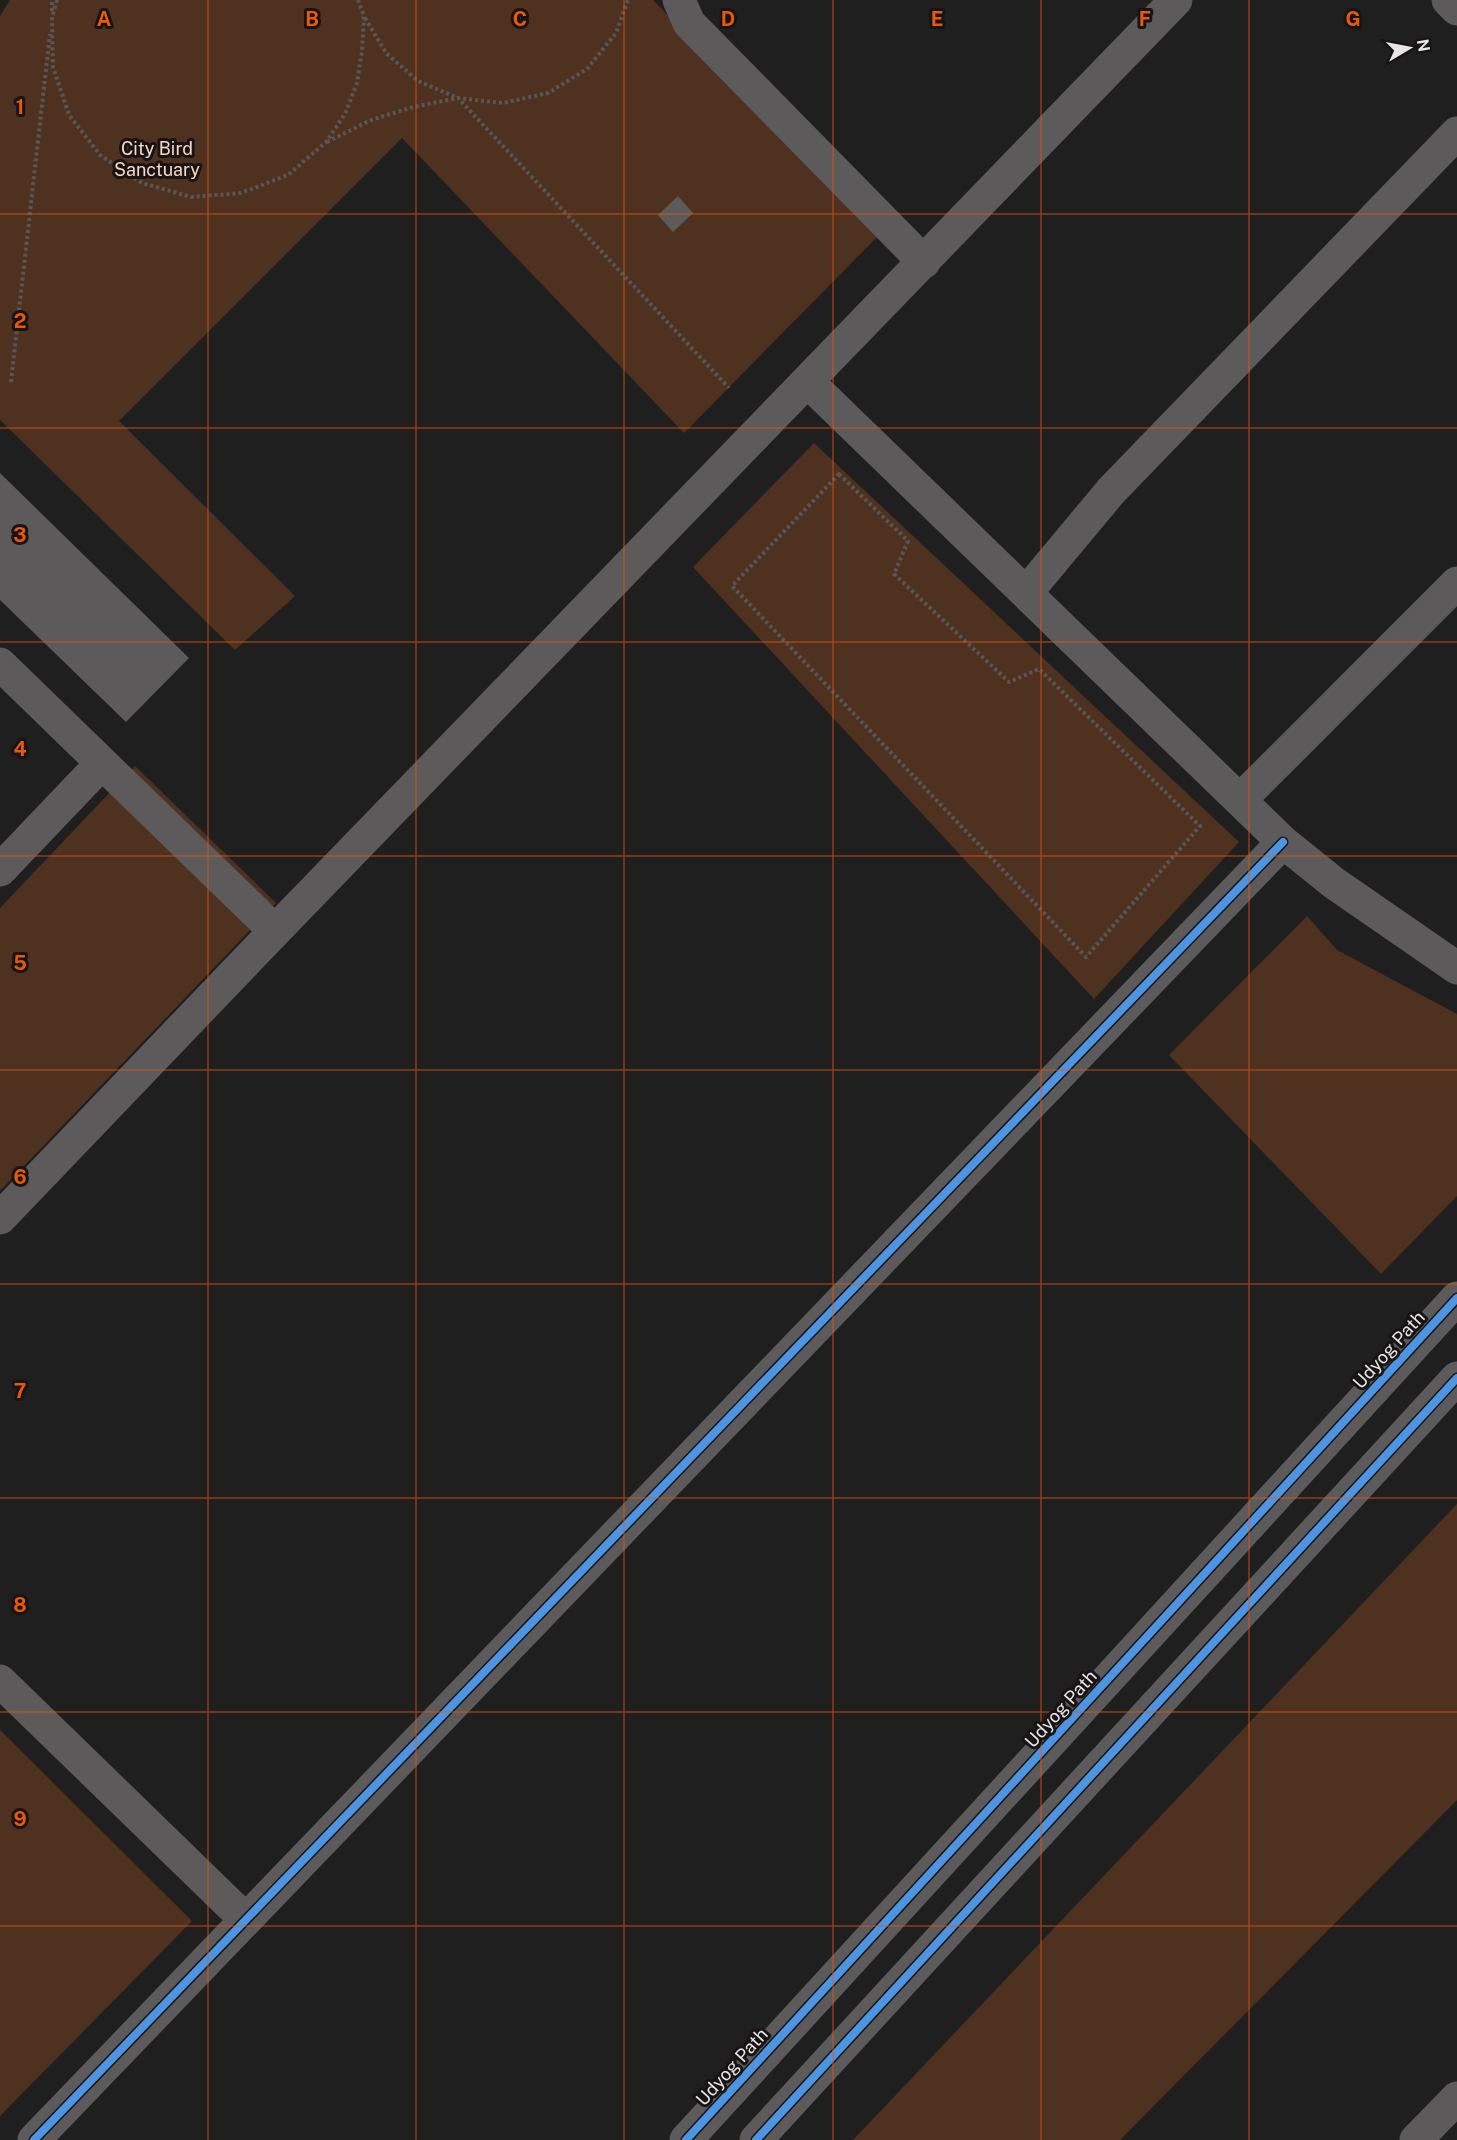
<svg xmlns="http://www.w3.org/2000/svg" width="1457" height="2140" viewBox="0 0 1457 2140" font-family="'Public Sans',sans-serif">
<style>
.green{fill:#4f3120}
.building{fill:#5c5a5b}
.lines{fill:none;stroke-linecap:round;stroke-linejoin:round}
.path{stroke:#585757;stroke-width:4;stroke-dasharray:3 3;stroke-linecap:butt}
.minor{stroke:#5c5a5a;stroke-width:33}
.secondary{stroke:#5c5a5a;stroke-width:33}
.cycleway-casing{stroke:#181415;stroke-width:11}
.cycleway{stroke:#4d94e3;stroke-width:8}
.grid{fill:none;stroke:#e8590c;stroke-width:1.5;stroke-opacity:0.55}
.labels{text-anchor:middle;stroke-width:6;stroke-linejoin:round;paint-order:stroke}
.park-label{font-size:18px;fill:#f8d7c4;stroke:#181415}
.street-label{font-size:18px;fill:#e7e5e5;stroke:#181415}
.grid-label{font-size:20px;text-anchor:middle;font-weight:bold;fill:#e8590c;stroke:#181415;stroke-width:6;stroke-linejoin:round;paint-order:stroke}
</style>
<rect width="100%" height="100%" fill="#201f1f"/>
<path class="green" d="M10 0H653L881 233 684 433 402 138 119 421 295 596 235 650 0 420V16Z
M814 443 1239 842 1094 999 693 567Z
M135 766 276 903 0 1191V908Z
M1307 916 1337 950 1457 1014V1196L1381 1274 1169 1055Z
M1457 1504V1800L1120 2140H853Z
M0 1730 192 1921 0 2116Z"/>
<path class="building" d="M678 196 693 213 673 232 658 215Z
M0 473 189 658 126 722 0 600Z"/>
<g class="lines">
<path class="path" d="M57 0 52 17 53 67 69 115 100 155 142 183 191 197 241 193 288 175 326 142 345 114 357 83 362 51 364 16 358 0
M52 11V0
M365 18 386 53 418 81 458 98 503 103 548 93 587 69 616 33 628 0
M327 142 371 120 413 107 458 98 729 388
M11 382 50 34
M839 474 908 541 894 574 1009 682 1039 669 1200 826 1086 957 732 586Z"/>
<path class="minor" d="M679 0 689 23 924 262
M1448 0 1457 9
M808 382 1283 842 1334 883 1457 968
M1026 593 1111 491 1457 133
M0 664 275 931
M1240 800 1457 583
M0 870 102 763
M0 1218 275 931 1176 0
M0 1681 246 1920
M34 2140 1283 842
M1416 2140 1457 2098"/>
<path class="secondary" d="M686 2140 1457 1298
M756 2140 1457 1378"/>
<defs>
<path id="cycleway" d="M34 2140 1283 842
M686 2140 1457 1298
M756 2140 1457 1378"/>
</defs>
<use href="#cycleway" class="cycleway-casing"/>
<use href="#cycleway" class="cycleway"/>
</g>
<path class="grid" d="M208 0V2140M416 0V2140M624 0V2140M833 0V2140M1041 0V2140M1249 0V2140M0 214H1457M0 428H1457M0 642H1457M0 856H1457M0 1070H1457M0 1284H1457M0 1498H1457M0 1712H1457M0 1926H1457"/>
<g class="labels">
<g class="park-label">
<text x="157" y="155">City Bird<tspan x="157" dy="21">Sanctuary</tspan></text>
</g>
<g class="street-label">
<text transform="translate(1389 1350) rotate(-48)" y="6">Udyog Path</text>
<text transform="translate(1061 1709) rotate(-48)" y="6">Udyog Path</text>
<text transform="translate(732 2067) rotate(-48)" y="6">Udyog Path</text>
</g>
</g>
<g class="grid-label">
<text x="104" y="26">A</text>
<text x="312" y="26">B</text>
<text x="520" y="26">C</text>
<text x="728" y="26">D</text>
<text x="937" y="26">E</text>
<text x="1145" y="26">F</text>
<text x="1353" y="26">G</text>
<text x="20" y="114">1</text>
<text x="20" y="328">2</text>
<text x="20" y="542">3</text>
<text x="20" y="756">4</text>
<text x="20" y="970">5</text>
<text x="20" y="1184">6</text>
<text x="20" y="1398">7</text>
<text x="20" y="1612">8</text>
<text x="20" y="1826">9</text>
</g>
<g transform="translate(1409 48) rotate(80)" stroke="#181415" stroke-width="4.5" paint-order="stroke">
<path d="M0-4.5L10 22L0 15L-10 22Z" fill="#e7e5e5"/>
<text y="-9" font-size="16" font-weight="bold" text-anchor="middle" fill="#e7e5e5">N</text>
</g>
</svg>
